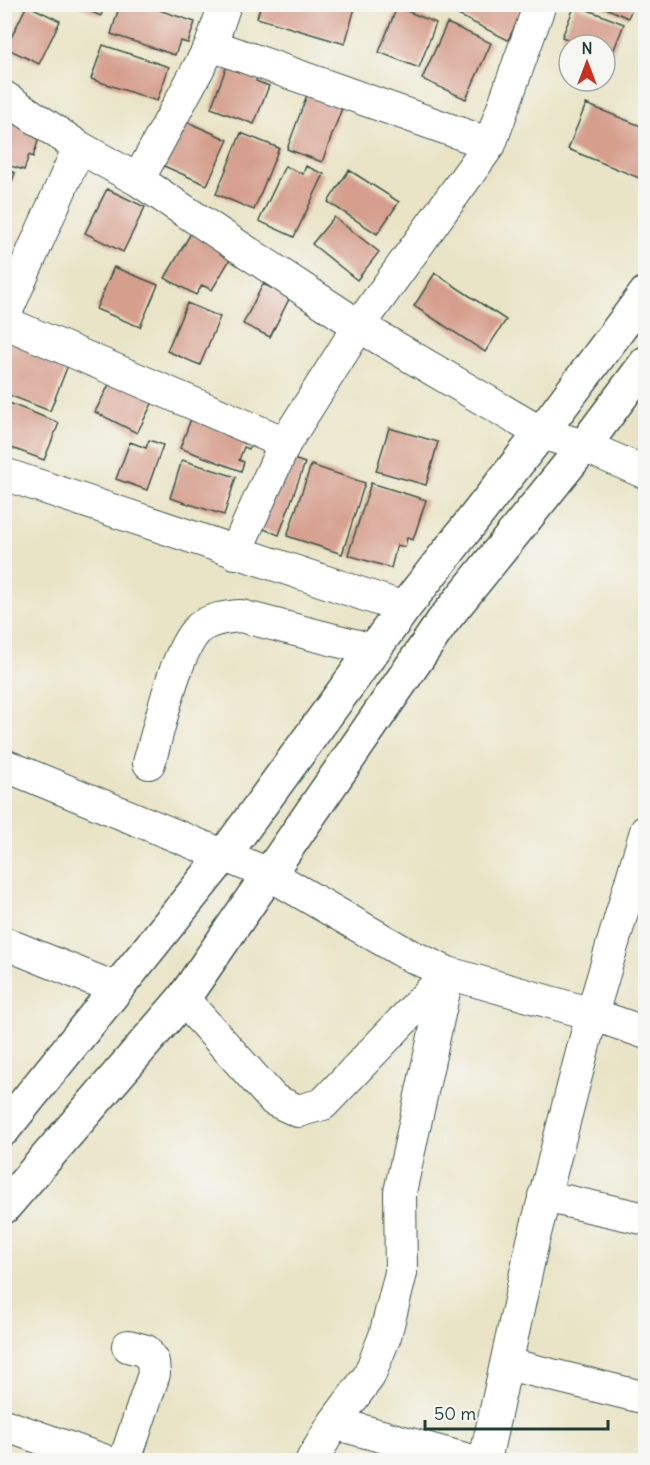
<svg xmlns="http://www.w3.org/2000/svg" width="650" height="1465" viewBox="0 0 650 1465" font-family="Delius,sans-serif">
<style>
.building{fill:#d69f8d}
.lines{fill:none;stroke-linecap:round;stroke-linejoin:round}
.minor-casing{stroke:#3d564a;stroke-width:34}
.highway-casing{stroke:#3d564a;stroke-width:36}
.minor{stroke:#fff;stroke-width:32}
.highway{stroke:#fff;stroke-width:33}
</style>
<rect width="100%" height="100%" fill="#f6f6f2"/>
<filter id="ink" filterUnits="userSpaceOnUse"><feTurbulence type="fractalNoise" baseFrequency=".0167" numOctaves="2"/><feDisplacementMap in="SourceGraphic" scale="12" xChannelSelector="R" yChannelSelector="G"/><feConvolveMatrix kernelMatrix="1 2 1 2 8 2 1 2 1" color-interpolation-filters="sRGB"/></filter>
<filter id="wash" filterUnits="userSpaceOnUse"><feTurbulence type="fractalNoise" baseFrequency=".008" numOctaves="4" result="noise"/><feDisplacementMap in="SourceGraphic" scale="24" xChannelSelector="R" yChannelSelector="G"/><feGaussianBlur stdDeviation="1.35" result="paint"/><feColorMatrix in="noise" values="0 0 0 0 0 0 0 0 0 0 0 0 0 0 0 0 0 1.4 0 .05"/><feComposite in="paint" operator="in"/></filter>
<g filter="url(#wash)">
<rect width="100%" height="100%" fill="#e9e4c6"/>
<g id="blocks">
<path class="building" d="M73 4H105L101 16Z
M120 4H141L195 22 188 43 180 41 175 55 111 34Z
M261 4H356L345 44 257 18Z
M464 4H526L508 40 458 15Z
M597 4H634L628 18Z
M27 5 60 21 39 64 6 48Z
M575 5 624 24 611 57 605 55V45H581L562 37Z
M397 7 436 23 419 68 379 52Z
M447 23 491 43 466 99 422 79Z
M103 45 169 67 157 101 91 79Z
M229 60 259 72 256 81 269 86 254 124 211 108Z
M308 92 345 100 322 162 287 149Z
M586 104 646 128 644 180 568 149Z
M4 121 41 132 33 157 29 155 24 170 4 164Z
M185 121 228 140 207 185 164 166Z
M241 133 279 148 254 210 216 194Z
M285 166 303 174 306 166 324 174 294 237 259 221Z
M4 169 15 173 5 201H4Z
M349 170 399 202 377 234 328 202Z
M107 189 145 207 123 252 85 233Z
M334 217 379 252 357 280 312 244Z
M191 233 232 256 212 290 202 285 196 295 165 278Z
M114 267 158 285 140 327 96 309Z
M435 273 506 320 485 352 414 306Z
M263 284 290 297 270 337 243 324Z
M187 303 220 317 200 365 167 351Z
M4 335 70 360 50 411 4 393V378L8 368 4 367Z
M115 373 157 394 137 433 95 412Z
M4 401 59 423 44 460 4 445Z
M194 411 255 434 249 449 244 447 239 460 244 462 241 471 180 448Z
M389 428 438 442 426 485 376 471Z
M149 440 163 445 147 490 116 479 130 442 146 448Z
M282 455 305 463 279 535 256 526Z
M182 460 236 477 224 515 170 498Z
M311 465 365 483 342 554 287 536Z
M371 483 426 500 413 540 407 538 405 547 397 545 391 568 348 555Z"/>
</g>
</g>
<g filter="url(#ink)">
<use href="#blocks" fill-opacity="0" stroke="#3d564a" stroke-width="1.5"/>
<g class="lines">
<defs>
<path id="minor" d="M211 45 490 144
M4 97 79 147 138 180 359 326 541 433 584 446 646 473
M138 180 211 45 225 4
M4 317 79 147
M4 322 285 443 359 326 490 144 540 4
M4 474 404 608
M235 553 285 443
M149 763C159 730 175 651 198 629 209 619 226 617 241 616L373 650
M4 765 269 874 407 954 448 973 592 1014 533 1241 485 1460
M646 831 592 1014 646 1033
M4 943 117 989
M183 999 274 1100 298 1111 323 1104 448 973
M544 1196 646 1219
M507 1364 646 1398
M334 1423 468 1460
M4 1425 103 1460
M125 1460 154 1374 153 1362 146 1351 128 1346
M312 1460 334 1423 369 1376 385 1336 401 1273 400 1192 448 973"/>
<path id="highway" d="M4 1129 225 854 404 608 541 433 646 293
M4 1207 183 999 443 621 584 446 646 363"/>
</defs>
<use href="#minor" class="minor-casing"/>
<use href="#highway" class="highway-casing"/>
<use href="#minor" class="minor"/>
<use href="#highway" class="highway"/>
</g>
</g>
<rect width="650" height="1465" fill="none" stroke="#f6f6f2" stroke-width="24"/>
<g transform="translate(587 63)"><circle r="28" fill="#f6f6f2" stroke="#a0aca6" stroke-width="1.5"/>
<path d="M0-4.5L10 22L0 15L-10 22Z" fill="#c8321e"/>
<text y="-9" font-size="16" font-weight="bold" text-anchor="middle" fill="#1f3d34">N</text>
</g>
<path d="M425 1420v9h183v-9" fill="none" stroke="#1f3d34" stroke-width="3"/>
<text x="434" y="1420" font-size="18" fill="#1f3d34" stroke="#f6f6f2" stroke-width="4.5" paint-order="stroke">50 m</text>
</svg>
